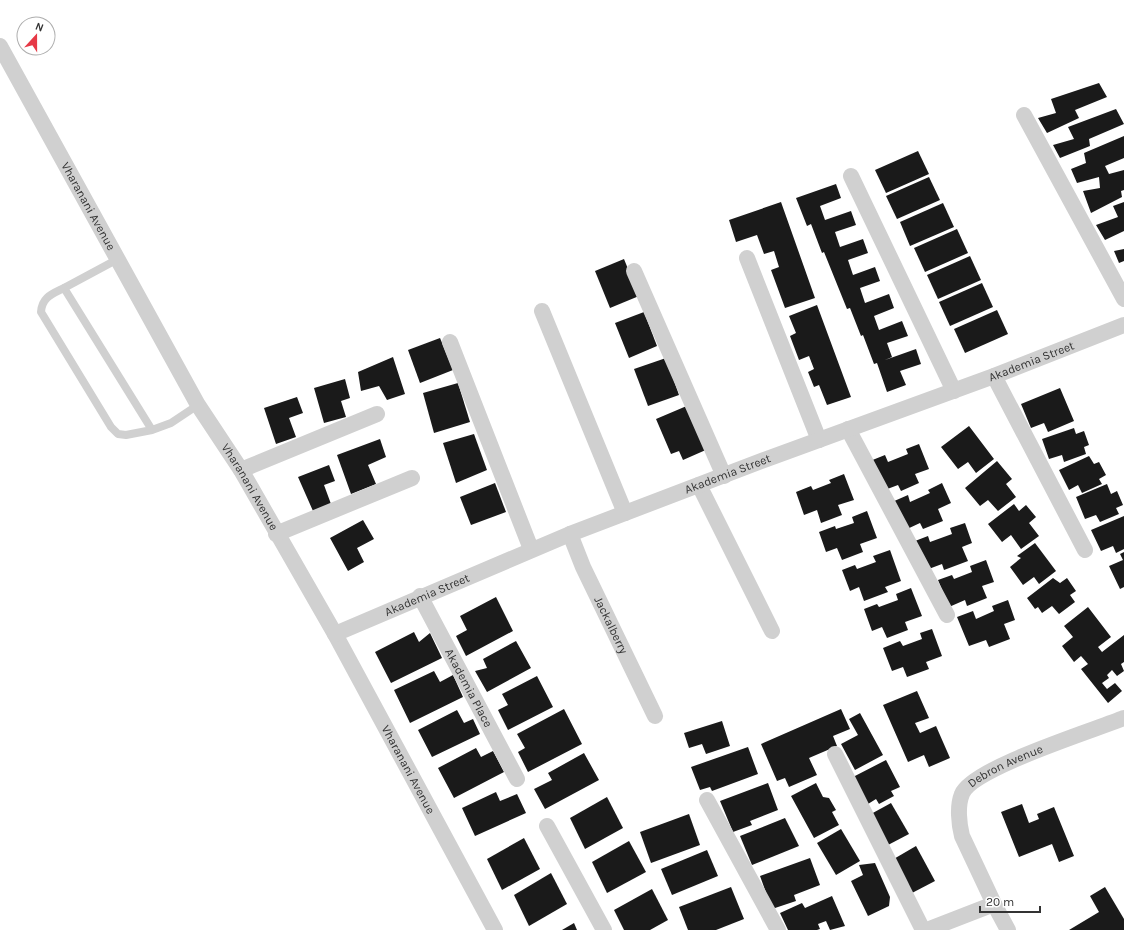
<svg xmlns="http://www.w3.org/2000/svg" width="1124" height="930" viewBox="0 0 1124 930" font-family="Karla,sans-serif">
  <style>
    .building { fill: #1a1a1a }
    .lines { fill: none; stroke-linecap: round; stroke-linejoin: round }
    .lane { stroke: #d0d0d0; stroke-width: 8 }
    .street { stroke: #d0d0d0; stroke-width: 16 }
    .labels { text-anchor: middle; stroke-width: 4; stroke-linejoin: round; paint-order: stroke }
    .street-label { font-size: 12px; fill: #333; stroke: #fff }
  </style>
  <rect width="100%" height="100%" fill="#fff"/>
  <g class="building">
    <polygon points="1099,83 1107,97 1075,110 1079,118 1047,133 1038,118 1056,113 1051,99"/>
    <polygon points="1116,109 1124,124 1089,139 1090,146 1060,158 1053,145 1074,139 1068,127"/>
    <polygon points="1124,136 1124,158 1105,166 1109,174 1124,170 1124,190 1121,191 1122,197 1091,213 1083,191 1100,188 1099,177 1077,183 1071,169 1086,163 1084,153"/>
    <polygon points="918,151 929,174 886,193 875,170"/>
    <polygon points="929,177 940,200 897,219 886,196"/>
    <polygon points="836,184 841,198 820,206 825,220 851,211 856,225 835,232 840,247 863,239 868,253 848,260 853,275 875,267 880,281 860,288 865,303 889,294 894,308 874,316 879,330 902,321 908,336 887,343 892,357 885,360 916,349 921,364 900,371 906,385 887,392 877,363 874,364 863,335 861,336 850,308 847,309 824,252 822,253 811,224 807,226 796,198"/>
    <polygon points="781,202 815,298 785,308 771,270 779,267 774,251 764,254 757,235 736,242 729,220"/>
    <polygon points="1124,202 1124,231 1105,240 1096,225 1118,217 1113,206"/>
    <polygon points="943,203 954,227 910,246 900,222"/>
    <polygon points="957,229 968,253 925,272 914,248"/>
    <polygon points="1124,249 1124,261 1119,263 1114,251"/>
    <polygon points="970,256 981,280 938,299 927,275"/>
    <polygon points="624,259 639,296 610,308 595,271"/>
    <polygon points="982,283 993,307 950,326 939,302"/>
    <polygon points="817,305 851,397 827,405 819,385 814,387 808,372 814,369 809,356 799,360 790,336 796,333 789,316"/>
    <polygon points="997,310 1008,334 965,353 954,329"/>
    <polygon points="644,312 657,346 629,358 615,323"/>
    <polygon points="440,338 453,370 420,383 408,350"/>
    <polygon points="393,357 405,394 387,400 379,386 361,391 358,372"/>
    <polygon points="666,358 679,395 648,406 634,369"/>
    <polygon points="345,379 350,398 341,401 346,417 324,423 314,388"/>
    <polygon points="458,383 470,422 434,433 423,393"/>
    <polygon points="1060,388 1074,421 1048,432 1044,423 1031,428 1021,404"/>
    <polygon points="297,397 303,413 289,418 296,437 276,444 264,408"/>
    <polygon points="689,405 708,449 683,460 679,451 671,454 656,419"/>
    <polygon points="969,426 994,459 976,473 968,462 958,469 941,447"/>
    <polygon points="1074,428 1076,434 1084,431 1089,445 1084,447 1086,454 1064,462 1062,455 1049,459 1042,439"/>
    <polygon points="474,434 487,470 456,483 443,443"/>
    <polygon points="380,439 386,457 368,465 376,484 351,494 337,455"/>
    <polygon points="919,444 929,469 915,474 919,483 901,491 898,485 882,491 870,461 885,455 888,462 908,454 906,449"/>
    <polygon points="1089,456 1094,464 1099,462 1106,475 1099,479 1102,484 1082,493 1078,485 1069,490 1059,470"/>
    <polygon points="997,461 1012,479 1006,484 1016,497 998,511 988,500 980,506 965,488"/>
    <polygon points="329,465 335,481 324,485 331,504 313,511 298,477"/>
    <polygon points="844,474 854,500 838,505 842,515 821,523 817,510 804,515 796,492 811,486 813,490 831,483 829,480"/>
    <polygon points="495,483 506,512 471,525 460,497"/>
    <polygon points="942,483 951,503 938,509 943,521 923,529 920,523 905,530 892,502 908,495 910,502 930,493 928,490"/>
    <polygon points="1107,484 1111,494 1117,491 1123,505 1116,508 1119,514 1100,522 1096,515 1085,519 1076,497"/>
    <polygon points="1014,504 1019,511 1026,505 1036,517 1029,523 1039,536 1021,549 1011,535 1002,542 988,524"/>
    <polygon points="867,511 877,538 860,544 863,552 842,560 837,548 826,552 819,532 835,526 836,529 854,523 852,517"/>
    <polygon points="1124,516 1124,549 1116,553 1113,546 1101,551 1091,530"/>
    <polygon points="363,520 374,539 357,548 364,562 348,571 330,538"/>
    <polygon points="965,523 972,543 962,547 968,561 944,570 942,564 926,570 915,541 928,536 930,542 952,534 950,528"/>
    <polygon points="1035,543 1056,571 1039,584 1034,577 1023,585 1010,567 1021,558 1017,556"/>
    <polygon points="890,550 901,581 885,587 888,592 864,601 859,587 850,591 842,570 855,565 857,569 876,562 873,556"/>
    <polygon points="1124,552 1124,587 1120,589 1109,566 1123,560 1120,554"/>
    <polygon points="986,560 994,582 982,586 987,598 967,606 965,600 949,607 938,580 952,575 954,579 972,572 970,566"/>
    <polygon points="1053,578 1060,583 1067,578 1076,591 1070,595 1075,602 1059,614 1052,606 1042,613 1038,607 1035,609 1027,598"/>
    <polygon points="911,588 922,616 905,622 908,630 887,638 882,627 872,631 864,609 877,604 879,607 898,600 896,594"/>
    <polygon points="496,597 513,631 466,656 456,636 467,630 460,616"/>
    <polygon points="1008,600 1015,620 1004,624 1010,639 989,647 986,640 969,646 957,617 973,611 976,619 994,611 992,606"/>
    <polygon points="1088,607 1111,637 1098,647 1102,652 1124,635 1124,662 1121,664 1124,671 1117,676 1112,670 1107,675 1109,678 1102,683 1107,689 1115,683 1122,691 1108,703 1081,669 1088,664 1081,656 1074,662 1062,646 1073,637 1064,626"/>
    <polygon points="932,629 942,656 926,662 929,669 907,677 903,667 892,671 883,648 900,641 903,646 922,639 920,633"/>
    <polygon points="414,632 419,642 430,633 442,658 391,683 375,652"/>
    <polygon points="516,641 531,668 487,692 475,671 487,668 483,659"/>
    <polygon points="434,671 440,682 453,675 463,697 410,723 394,690"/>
    <polygon points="537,676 553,707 508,730 498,710 508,705 502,694"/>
    <polygon points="917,691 929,718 915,723 920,733 936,726 950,758 929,767 924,755 908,762 883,705"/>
    <polygon points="564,709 582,744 528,772 518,752 525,748 517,734"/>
    <polygon points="841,709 850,729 833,736 837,746 809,758 817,775 789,787 785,778 777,781 761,744"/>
    <polygon points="457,710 464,723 473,719 480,734 432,757 418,730"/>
    <polygon points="860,713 883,755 855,770 841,744 858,735 849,719"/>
    <polygon points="722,721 730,746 706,754 702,744 689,748 684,733"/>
    <polygon points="748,747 758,774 712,791 710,787 700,790 691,767"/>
    <polygon points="476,748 481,757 493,751 504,772 454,798 438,768"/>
    <polygon points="584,753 599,780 545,809 534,789 552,780 548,773"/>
    <polygon points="886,760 900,787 891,791 894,796 879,804 876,799 868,804 853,777"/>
    <polygon points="768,783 778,810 750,821 752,825 733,832 720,801"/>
    <polygon points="816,783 823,797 829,798 836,810 832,812 839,825 814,838 791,796"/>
    <polygon points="496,792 500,801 517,794 526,813 475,836 462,808"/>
    <polygon points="607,797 623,828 585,849 570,818"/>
    <polygon points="891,803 909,834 888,845 871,814"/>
    <polygon points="1022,804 1029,823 1039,819 1037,814 1054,807 1074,856 1059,862 1052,844 1019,857 1001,812"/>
    <polygon points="689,814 700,845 651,863 640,832"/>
    <polygon points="785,818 799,846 752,865 740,836"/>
    <polygon points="841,829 860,861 836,875 817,843"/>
    <polygon points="524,838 540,869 502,890 487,859"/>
    <polygon points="629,841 646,872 607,893 592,862"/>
    <polygon points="916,846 935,881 912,893 892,860"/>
    <polygon points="707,850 718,876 672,895 661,869"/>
    <polygon points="810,858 820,885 794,895 796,901 772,909 760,876"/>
    <polygon points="875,863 890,897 889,906 868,916 851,881 863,875 859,865"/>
    <polygon points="551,873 567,904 529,926 514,895"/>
    <polygon points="731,887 744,919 716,930 688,930 679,907"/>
    <polygon points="1105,887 1124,919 1124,930 1069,930 1099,912 1090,896"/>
    <polygon points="652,889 668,920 650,930 624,930 614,910"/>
    <polygon points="832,896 845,926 830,930 826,921 818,924 820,929 817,930 788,930 780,913 802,903 805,908"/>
    <polygon points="574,923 577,930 562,930"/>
  </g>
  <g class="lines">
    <g class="lane">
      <polyline points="64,288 118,259"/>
      <path d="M 152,430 L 64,288 C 52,294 42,297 41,312 L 111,427 L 118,434 L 126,435 L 152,430 L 171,423 L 198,405"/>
    </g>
    <g class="street">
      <path id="s1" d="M 0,46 L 198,405 L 241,470 L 335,634 L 495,930"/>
      <polyline points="1024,115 1124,299"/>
      <polyline points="851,176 954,391"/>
      <polyline points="747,258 819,440"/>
      <polyline points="634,271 724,476"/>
      <polyline points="542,311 625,513"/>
      <polyline points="450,342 531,549"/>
      <polyline points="994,376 1085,550"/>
      <polyline points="848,429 947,615"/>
      <polyline points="241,470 377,414"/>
      <polyline points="699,485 772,631"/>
      <polyline points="276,534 412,478"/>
      <path id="s2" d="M 570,534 L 583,567 L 655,716"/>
      <path id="s3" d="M 420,596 L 517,779"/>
      <path id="s4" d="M 335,634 L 570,534 L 764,460 L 994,376 L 1124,325"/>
      <polyline points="835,754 923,930"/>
      <polyline points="707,800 778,930"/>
      <polyline points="547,826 604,930"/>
      <polyline points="927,930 994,904"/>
      <path id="s5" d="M 1008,930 L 994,904 L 962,836 C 959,824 957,806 962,794 C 972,768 1095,730 1124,718"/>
    </g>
  </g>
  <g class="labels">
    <g class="street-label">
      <text dy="4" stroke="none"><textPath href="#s1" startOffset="183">Vharanani Avenue</textPath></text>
      <text dy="4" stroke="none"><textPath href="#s4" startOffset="748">Akademia Street</textPath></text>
      <text dy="4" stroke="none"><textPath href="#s4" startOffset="424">Akademia Street</textPath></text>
      <text dy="4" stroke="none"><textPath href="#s1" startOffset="507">Vharanani Avenue</textPath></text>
      <text dy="4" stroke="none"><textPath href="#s4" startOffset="100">Akademia Street</textPath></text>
      <text dy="4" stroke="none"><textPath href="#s2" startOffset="100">Jackalberry</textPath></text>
      <text dy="4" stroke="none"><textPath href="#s3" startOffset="104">Akademia Place</textPath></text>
      <text dy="4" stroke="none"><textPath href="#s1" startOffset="831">Vharanani Avenue</textPath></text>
      <text dy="4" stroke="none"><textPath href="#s5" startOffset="200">Debron Avenue</textPath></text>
    </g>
  </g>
  <g transform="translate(36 36) rotate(21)"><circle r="19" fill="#ffffff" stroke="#adadad"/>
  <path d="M0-3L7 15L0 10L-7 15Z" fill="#e63946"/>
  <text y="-6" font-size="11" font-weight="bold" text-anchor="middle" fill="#333333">N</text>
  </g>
  <path d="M980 906v6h60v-6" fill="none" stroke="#333333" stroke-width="2"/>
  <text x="986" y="906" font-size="12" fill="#333333" stroke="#ffffff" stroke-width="3" paint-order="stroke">20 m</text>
</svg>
